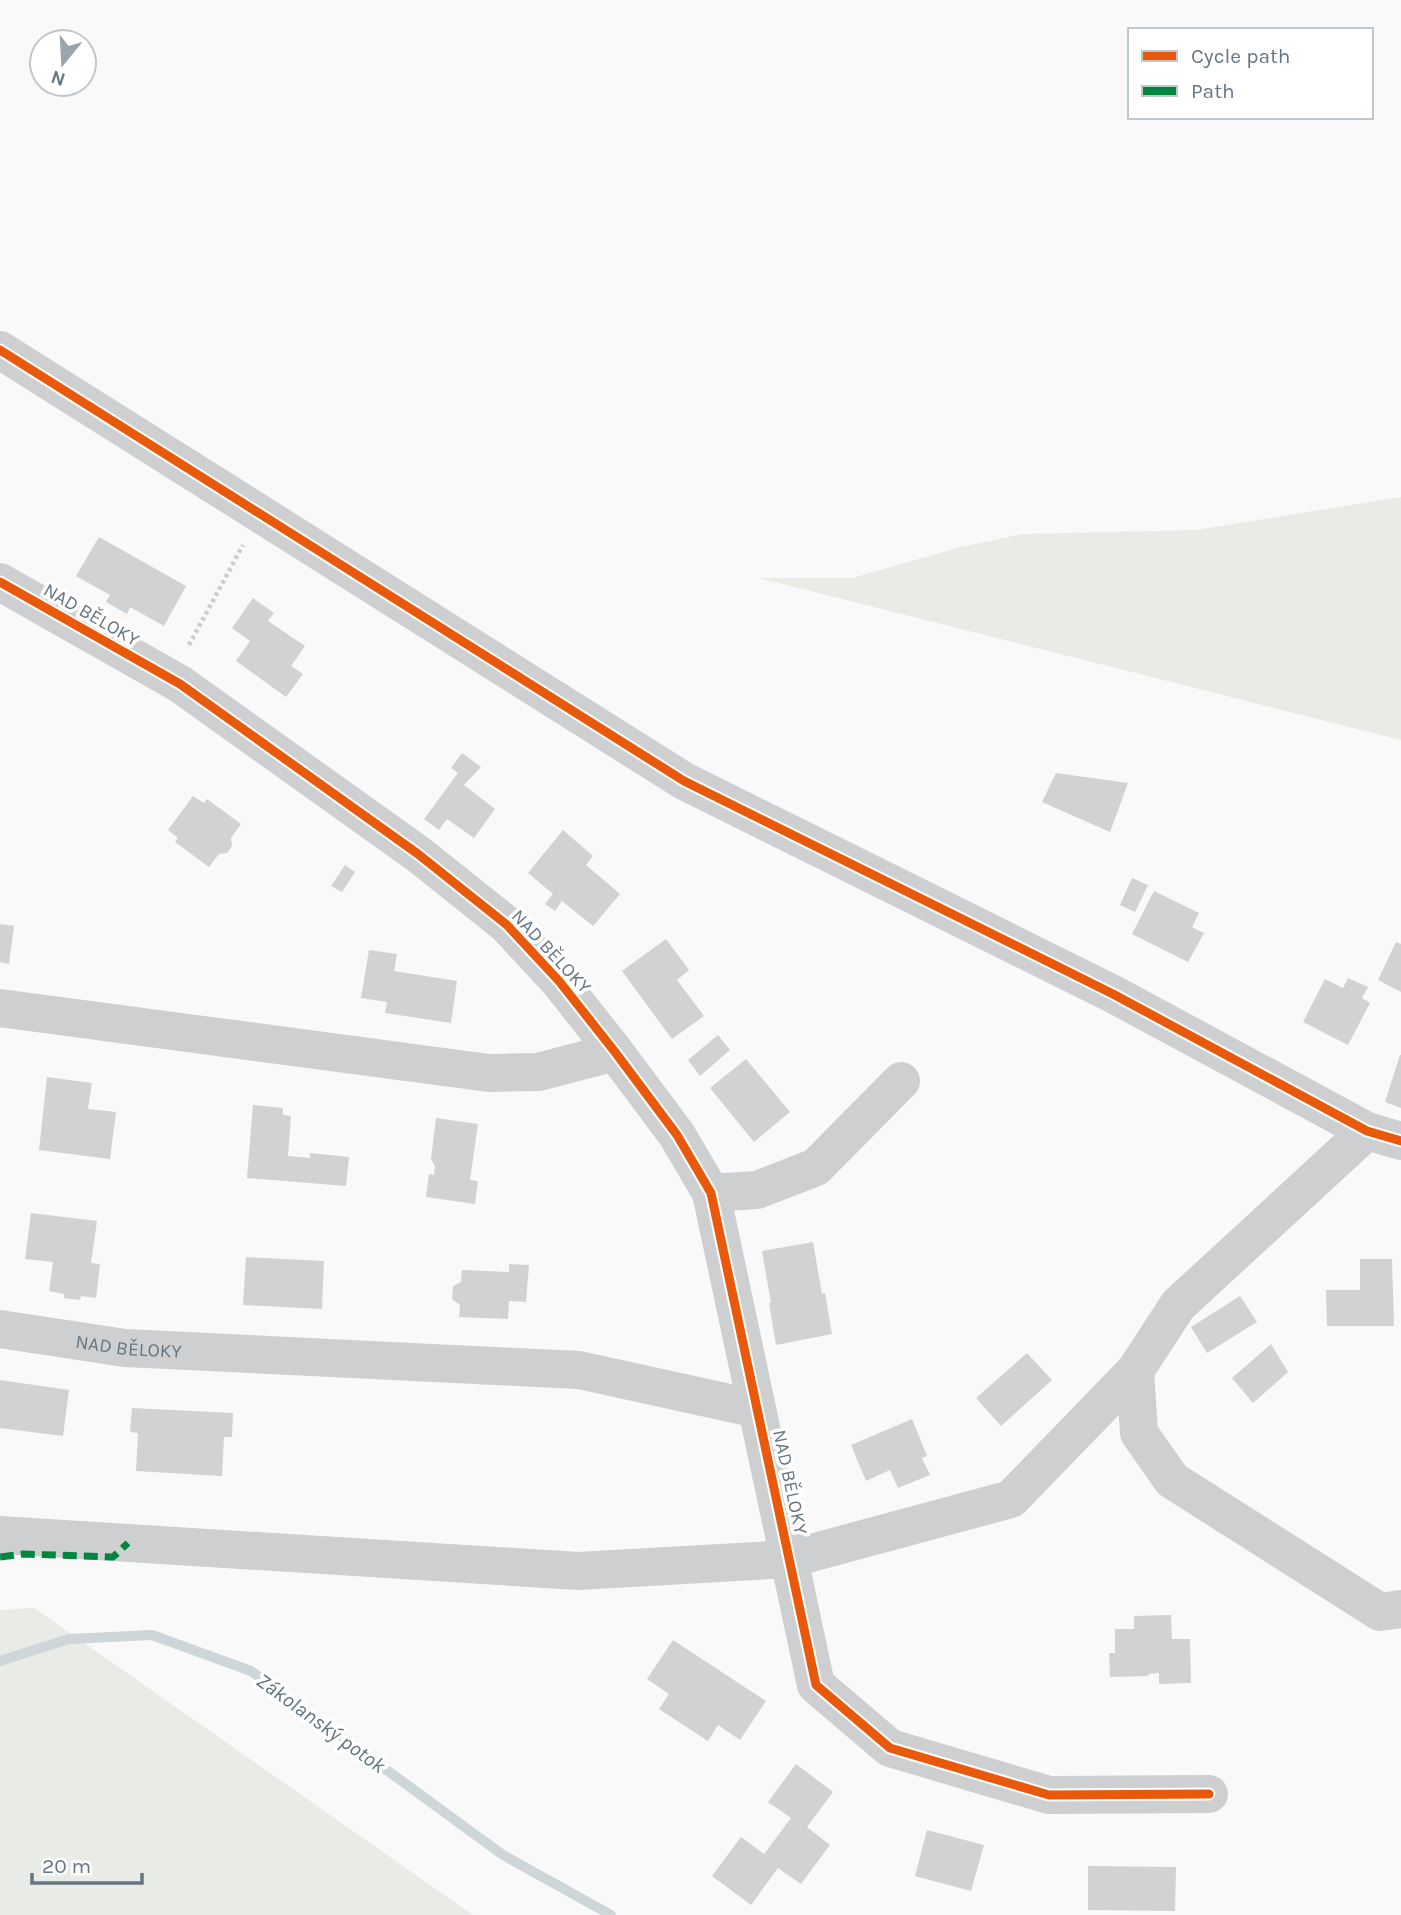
<svg xmlns="http://www.w3.org/2000/svg" width="1401" height="1915" viewBox="0 0 1401 1915" font-family="Karla,sans-serif">
  <style>
    .green { fill: #e8ebe6 }
    .lines { fill: none; stroke-linecap: round; stroke-linejoin: round }
    .stream { stroke: #ced6d9; stroke-width: 10 }
    .building { fill: #d0d2d3 }
    .path { stroke: #cbcccd; stroke-width: 4.5; stroke-dasharray: 3.5 3.5; stroke-linecap: butt }
    .minor { stroke: #cecfd0; stroke-width: 38 }
    .quiet { stroke: #00873e; stroke-width: 7; stroke-dasharray: 14 7; stroke-linecap: butt }
    .cycleway-casing { stroke: #fff; stroke-width: 13 }
    .cycleway { stroke: #e8590c; stroke-width: 9 }
    .labels { text-anchor: middle; stroke-width: 7; stroke-linejoin: round; paint-order: stroke }
    .street-label { font-size: 19px; fill: #657683; stroke: #fff }
    .water-label { font-size: 21px; font-style: italic; fill: #60757c; stroke: #fff }
  </style>
  <rect width="100%" height="100%" fill="#f9f9f9"/>
  <g class="green">
    <polygon points="1401,497 1401,740 759,578 852,578 961,547 1023,534 1196,530"/>
    <polygon points="34,1608 473,1915 0,1915 0,1610"/>
  </g>
  <g class="lines">
    <polyline class="stream" points="0,1661 69,1639 152,1635 251,1671 503,1855 611,1915"/>
  </g>
  <g class="building">
    <polygon points="99,537 186,586 164,626 130,607 127,614 106,602 110,595 76,576"/>
    <polygon points="253,598 274,613 268,621 305,646 291,666 303,674 286,697 236,661 250,641 232,628"/>
    <polygon points="462,753 481,767 464,785 495,809 474,838 447,819 439,830 424,819 458,773 451,768"/>
    <polygon points="1056,773 1128,783 1110,832 1042,802"/>
    <polygon points="193,796 204,803 207,799 241,824 231,838 232,846 227,853 219,854 209,867 175,842 178,838 168,830"/>
    <polygon points="563,830 593,856 586,865 620,894 593,926 562,901 555,911 545,904 553,894 528,873"/>
    <polygon points="345,865 355,872 342,892 331,886"/>
    <polygon points="1132,878 1148,885 1135,912 1120,905"/>
    <polygon points="1154,891 1199,913 1192,927 1204,933 1188,962 1132,934"/>
    <polygon points="0,924 14,926 9,964 0,962"/>
    <polygon points="666,939 689,970 677,980 704,1016 672,1039 622,971"/>
    <polygon points="1396,942 1401,944 1401,992 1378,980"/>
    <polygon points="369,950 397,954 394,971 457,981 451,1023 385,1013 387,1002 361,998"/>
    <polygon points="1348,978 1368,987 1362,998 1370,1003 1348,1045 1303,1022 1325,979 1343,988"/>
    <polygon points="718,1035 730,1050 700,1076 688,1060"/>
    <polygon points="1400,1055 1401,1055 1401,1108 1385,1102"/>
    <polygon points="746,1059 790,1112 754,1142 710,1088"/>
    <polygon points="47,1077 92,1083 88,1109 116,1112 110,1159 39,1150"/>
    <polygon points="253,1105 283,1108 283,1115 291,1116 288,1156 310,1158 310,1153 349,1157 346,1186 247,1178"/>
    <polygon points="436,1118 478,1124 470,1180 478,1181 475,1204 426,1197 429,1174 434,1175 435,1166 431,1159"/>
    <polygon points="31,1213 97,1221 91,1263 100,1264 96,1298 81,1296 80,1300 64,1298 64,1294 49,1291 53,1262 25,1259"/>
    <polygon points="813,1242 822,1294 825,1293 832,1334 776,1345 769,1303 771,1303 762,1251"/>
    <polygon points="246,1257 324,1261 322,1309 243,1305"/>
    <polygon points="1360,1259 1392,1259 1394,1326 1327,1326 1326,1290 1360,1290"/>
    <polygon points="509,1264 529,1265 526,1302 509,1301 508,1319 459,1317 460,1305 452,1299 453,1286 461,1282 462,1270 509,1272"/>
    <polygon points="1240,1296 1257,1322 1207,1353 1191,1327"/>
    <polygon points="1271,1344 1288,1372 1253,1403 1232,1378"/>
    <polygon points="1027,1353 1052,1380 1001,1426 976,1398"/>
    <polygon points="0,1380 69,1390 63,1436 0,1428"/>
    <polygon points="132,1408 233,1413 232,1437 224,1437 222,1476 136,1471 138,1433 130,1432"/>
    <polygon points="912,1419 927,1456 922,1458 930,1475 898,1488 890,1470 866,1481 851,1445"/>
    <polygon points="1171,1615 1172,1639 1190,1639 1191,1683 1159,1684 1159,1673 1148,1674 1149,1676 1110,1677 1109,1653 1115,1653 1115,1629 1134,1629 1134,1616"/>
    <polygon points="673,1640 766,1701 740,1740 718,1725 708,1741 659,1709 669,1694 647,1679"/>
    <polygon points="796,1764 833,1792 807,1827 830,1845 801,1884 778,1868 751,1905 712,1876 741,1837 764,1854 791,1818 768,1802"/>
    <polygon points="927,1830 984,1845 971,1891 915,1876"/>
    <polygon points="1088,1866 1176,1867 1175,1911 1088,1910"/>
  </g>
  <g class="lines">
    <polyline class="path" points="189,645 243,545"/>
    <g class="minor">
      <polyline points="0,350 684,781 1113,994 1367,1131 1401,1141"/>
      <polyline points="0,582 180,684 418,854 507,925 559,981 615,1052 677,1135 711,1193 816,1685 890,1748 1049,1795 1209,1794"/>
      <polyline points="0,1008 489,1073 538,1072 615,1052"/>
      <polyline points="711,1193 757,1190 816,1167 901,1081"/>
      <path id="s1" d="M 0,1329 L 125,1348 L 579,1370 L 757,1409"/>
      <polyline points="1135,1371 1139,1433 1172,1480 1380,1612 1401,1609"/>
      <polyline points="0,1535 578,1571 789,1559 1011,1499 1135,1371 1178,1305 1367,1131"/>
    </g>
    <polyline class="quiet" points="0,1557 23,1554 113,1557 128,1543"/>
    <defs>
      <g id="cycleway">
        <polyline points="0,350 684,781 1113,994 1367,1131 1401,1141"/>
        <polyline points="0,582 180,684 418,854 507,925 559,981 615,1052 677,1135 711,1193 816,1685 890,1748 1049,1795 1209,1794"/>
      </g>
    </defs>
    <use href="#cycleway" class="cycleway-casing"/>
    <use href="#cycleway" class="cycleway"/>
  </g>
  <g class="labels">
    <g class="street-label">
      <text transform="translate(92 614) rotate(30)" y="7">NAD BĚLOKY</text>
      <text transform="translate(552 951) rotate(47)" y="7">NAD BĚLOKY</text>
      <text dy="7" stroke="none"><textPath href="#s1" startOffset="130">NAD BĚLOKY</textPath></text>
      <text transform="translate(791 1482) rotate(78)" y="7">NAD BĚLOKY</text>
    </g>
    <g class="water-label">
      <text transform="translate(321 1723) rotate(36)" y="7">Zákolanský potok</text>
    </g>
  </g>
  <rect x="1128" y="28" width="245" height="91" fill="#ffffff" stroke="#c1c8cd" stroke-width="2"/>
  <rect x="1142" y="51" width="35" height="10" fill="#e8590c" stroke="#c1c8cd" stroke-width="2"/>
  <text x="1191" y="63" font-size="21" fill="#657683">Cycle path</text>
  <rect x="1142" y="86" width="35" height="10" fill="#00873e" stroke="#c1c8cd" stroke-width="2"/>
  <text x="1191" y="98" font-size="21" fill="#657683">Path</text>
  <g transform="translate(63 63) rotate(198)"><circle r="33" fill="#ffffff" stroke="#c1c8cd" stroke-width="2"/>
  <path d="M0-5L12 26L0 18L-12 26Z" fill="#99a4ac"/>
  <text y="-10" font-size="19" font-weight="bold" text-anchor="middle" fill="#657683">N</text>
  </g>
  <path d="M32 1873v10h110v-10" fill="none" stroke="#657683" stroke-width="3.5"/>
  <text x="42" y="1873" font-size="21" fill="#657683" stroke="#ffffff" stroke-width="5" paint-order="stroke">20 m</text>
</svg>
